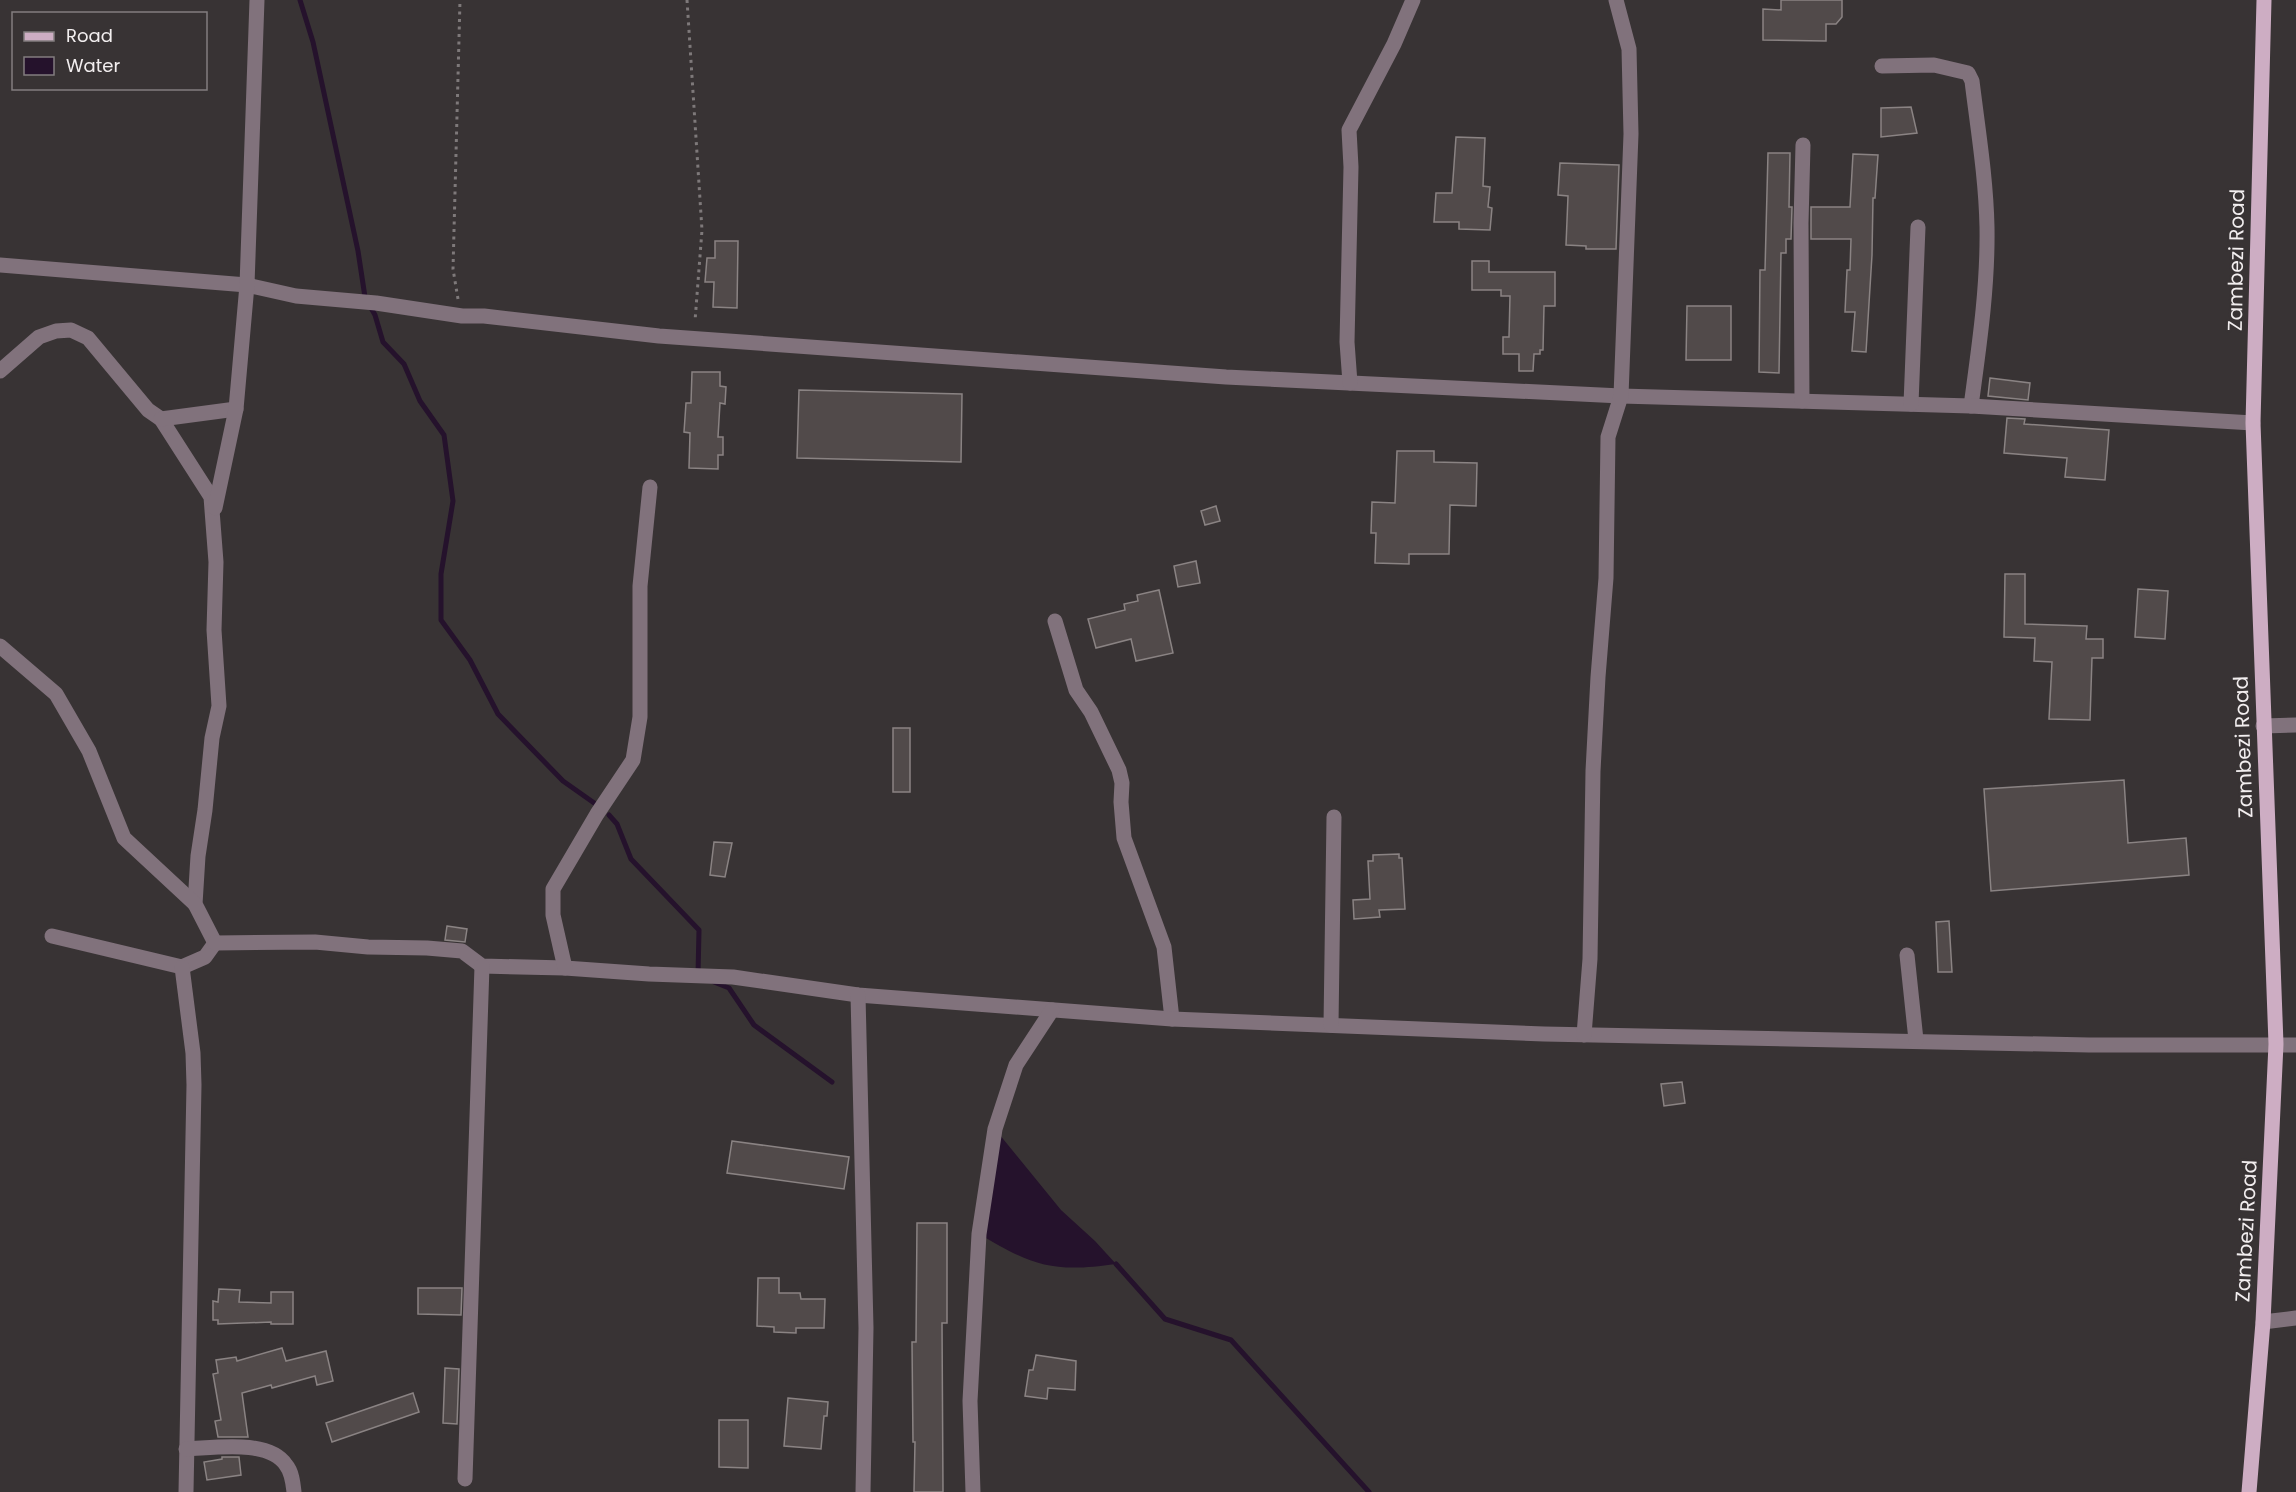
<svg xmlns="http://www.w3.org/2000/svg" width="2296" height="1492" viewBox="0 0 2296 1492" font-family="Poppins,sans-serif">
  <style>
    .water { fill: #25122c }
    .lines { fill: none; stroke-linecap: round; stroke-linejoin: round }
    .stream { stroke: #25122c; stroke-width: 5 }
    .building { fill: #514a4a; stroke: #8a8383; stroke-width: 1.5 }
    .path { stroke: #7e797a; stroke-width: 3; stroke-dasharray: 3 4.5; stroke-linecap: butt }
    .minor { stroke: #81727c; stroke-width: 15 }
    .major { stroke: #cdadc3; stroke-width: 15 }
    .labels { text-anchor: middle; stroke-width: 4.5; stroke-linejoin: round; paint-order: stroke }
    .street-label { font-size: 20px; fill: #f2eeef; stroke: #383334 }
  </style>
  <rect width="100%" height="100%" fill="#383334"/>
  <path class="water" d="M 995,1129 L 1061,1210 L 1095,1241 L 1116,1264 C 1053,1273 1033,1266 979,1234 Z"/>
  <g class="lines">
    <g class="stream">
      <polyline points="300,0 313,42 358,251 365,297 375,315 383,342 404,364 420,401 444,435 453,501 441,574 441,620 470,660 498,714 563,781 597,805"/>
      <polyline points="609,815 617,824 631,859 699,930 698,975"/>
      <polyline points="714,982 729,988 754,1025 832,1082"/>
      <polyline points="1116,1264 1165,1319 1231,1340 1369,1492"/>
    </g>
  </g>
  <g class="building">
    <polygon points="1781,0 1842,0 1842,17 1836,24 1826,24 1826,41 1763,40 1763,9 1781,10"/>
    <polygon points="1911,107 1917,133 1881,137 1881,108"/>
    <polygon points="1456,137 1485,138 1483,186 1490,187 1488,207 1492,208 1490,230 1459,229 1459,222 1434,222 1436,193 1452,193"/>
    <polygon points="1768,153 1790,153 1789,207 1792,207 1791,239 1786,239 1786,253 1781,253 1779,373 1759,372 1760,270 1765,270"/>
    <polygon points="1853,154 1878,155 1875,198 1873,198 1872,255 1866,352 1852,351 1855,312 1845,312 1847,270 1850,270 1851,239 1811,239 1811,207 1850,207"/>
    <polygon points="1560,163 1619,165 1616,249 1586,249 1586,246 1566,245 1568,196 1558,195"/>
    <polygon points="715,241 738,241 737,308 713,307 714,282 705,282 707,258 715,258"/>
    <polygon points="1472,261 1489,261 1489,272 1555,272 1555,306 1544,306 1543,350 1540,350 1540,354 1534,354 1533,371 1519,371 1519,354 1503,354 1503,337 1509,337 1510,296 1501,296 1501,290 1472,290"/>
    <polygon points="1687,306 1731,306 1731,360 1686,360"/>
    <polygon points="692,372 720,372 720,386 726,387 725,404 720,403 718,437 723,437 723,455 718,455 718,469 689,468 690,433 684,432 686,403 691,403"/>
    <polygon points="1990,378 2030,383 2028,400 1988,396"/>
    <polygon points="799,390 962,394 961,462 797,458"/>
    <polygon points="2007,418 2025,419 2024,424 2109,430 2105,480 2065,477 2067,458 2004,453"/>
    <polygon points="1397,451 1434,451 1434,462 1477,463 1476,506 1450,505 1449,554 1409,554 1409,564 1375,563 1376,533 1371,533 1372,502 1395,503"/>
    <polygon points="1216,506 1220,521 1205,525 1201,511"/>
    <polygon points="1196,561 1200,583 1178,587 1174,566"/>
    <polygon points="2005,574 2025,574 2025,624 2087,626 2086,639 2103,639 2103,658 2092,658 2090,720 2049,719 2052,662 2034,661 2035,638 2004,637"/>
    <polygon points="2138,589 2168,591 2165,639 2135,637"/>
    <polygon points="1159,590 1173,653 1136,661 1131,639 1096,648 1088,619 1125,610 1124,604 1138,601 1137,595"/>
    <rect x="893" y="728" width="17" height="64"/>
    <polygon points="2124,780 2128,843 2186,838 2189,875 1991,891 1984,789"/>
    <polygon points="714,842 732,843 725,877 710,875"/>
    <polygon points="1399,854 1399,858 1402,858 1405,909 1379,910 1380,917 1354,919 1353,900 1370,899 1368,861 1373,861 1373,855"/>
    <polygon points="1949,921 1952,972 1938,972 1936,922"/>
    <polygon points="447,926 467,929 465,942 445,940"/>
    <polygon points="1682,1082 1685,1103 1664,1106 1661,1084"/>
    <polygon points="732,1141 849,1157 844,1189 727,1173"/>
    <polygon points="917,1223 947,1223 947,1323 942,1323 943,1492 914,1492 915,1442 913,1442 912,1342 916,1342"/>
    <polygon points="758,1278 779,1278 779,1293 800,1293 801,1299 825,1299 824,1328 796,1328 796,1333 774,1332 774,1327 757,1326"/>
    <polygon points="418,1288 462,1288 461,1315 418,1314"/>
    <polygon points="219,1289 240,1290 239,1302 271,1303 271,1292 293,1292 293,1324 271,1324 271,1322 218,1324 218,1320 213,1320 213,1301 218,1302"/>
    <polygon points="282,1348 286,1361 326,1351 333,1381 317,1385 315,1376 272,1388 271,1385 242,1393 248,1437 218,1437 215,1421 221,1420 213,1374 218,1373 216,1360 236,1357 237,1361"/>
    <polygon points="1036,1355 1076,1361 1075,1390 1048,1388 1047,1399 1025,1396 1029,1370 1033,1370"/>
    <polygon points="445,1368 459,1369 457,1424 443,1423"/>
    <polygon points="413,1393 419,1412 332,1442 326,1423"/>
    <polygon points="788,1398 828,1402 827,1416 824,1416 821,1449 784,1446"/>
    <polygon points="719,1420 748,1420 748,1468 719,1467"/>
    <polygon points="222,1457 239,1457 241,1475 207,1480 204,1462 222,1459"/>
  </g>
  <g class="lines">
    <g class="path">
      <polyline points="687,0 702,230 695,321"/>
      <polyline points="458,299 453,269 460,0"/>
    </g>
    <g class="minor">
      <path d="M 1882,66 L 1934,65 L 1968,73 L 1972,81 C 1978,130 1986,178 1987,227 C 1988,287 1979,347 1971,406"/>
      <polyline points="0,265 247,285 296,296 376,303 462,316 484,316 659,336 1226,377 1621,396 1971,406 2253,423"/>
      <polyline points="0,371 39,337 56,331 71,330 88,338 148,410 161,419 211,497 216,562 214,630 219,706 212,738 205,810 198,856 195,904 215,943"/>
      <polyline points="1350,383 1347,342 1351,167 1349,130 1394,44 1413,0"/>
      <polyline points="1802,401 1801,223 1803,145"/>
      <polyline points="1911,404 1918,227"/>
      <polyline points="161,419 236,409"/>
      <polyline points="215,508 236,409 247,285 257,0"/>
      <polyline points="1055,621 1076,690 1091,712 1119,770 1122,783 1121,802 1124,838 1164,947 1172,1019"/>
      <polyline points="0,646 56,694 89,751 124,838 195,904"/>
      <polyline points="2263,726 2296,725"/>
      <polyline points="52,936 182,967 205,957 215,943"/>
      <polyline points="215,943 315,942 368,947 427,948 462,951 482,966 565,968 649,974 733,977 858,995 1172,1019 1544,1034 2089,1045 2296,1045"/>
      <polyline points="1907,955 1916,1040"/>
      <polyline points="182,967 193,1053 194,1085 186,1492"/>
      <polyline points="565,968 553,915 553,889 597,814 633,760 640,717 640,586 650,487"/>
      <polyline points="858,995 866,1328 863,1492"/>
      <polyline points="1331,1025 1334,817"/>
      <polyline points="1584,1035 1590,959 1593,771 1598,677 1606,578 1608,437 1621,396 1631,134 1629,49 1616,0"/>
      <polyline points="2263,1322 2296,1318"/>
      <path d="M 186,1449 C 214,1448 269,1439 286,1465 C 292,1472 293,1483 294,1492"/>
      <polyline points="465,1479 482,966"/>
      <polyline points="973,1492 970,1401 979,1234 995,1129 1016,1065 1052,1010"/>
    </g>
    <polyline class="major" points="2249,1492 2263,1322 2276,1044 2253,423 2264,0"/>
  </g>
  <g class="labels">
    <g class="street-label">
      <text transform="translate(2236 260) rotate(-89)" y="7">Zambezi Road</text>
      <text transform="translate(2243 747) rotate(-92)" y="7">Zambezi Road</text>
      <text transform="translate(2246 1231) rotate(-87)" y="7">Zambezi Road</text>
    </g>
  </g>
  <rect x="12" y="12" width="195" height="78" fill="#383334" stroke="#827e7f" stroke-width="1.5"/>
  <rect x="24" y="32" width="30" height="9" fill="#cdadc3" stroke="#827e7f" stroke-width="1.5"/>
  <text x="66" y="42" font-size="18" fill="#f2eeef">Road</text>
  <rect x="24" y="57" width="30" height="18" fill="#25122c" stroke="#827e7f" stroke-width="1.5"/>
  <text x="66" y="72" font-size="18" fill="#f2eeef">Water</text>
</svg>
